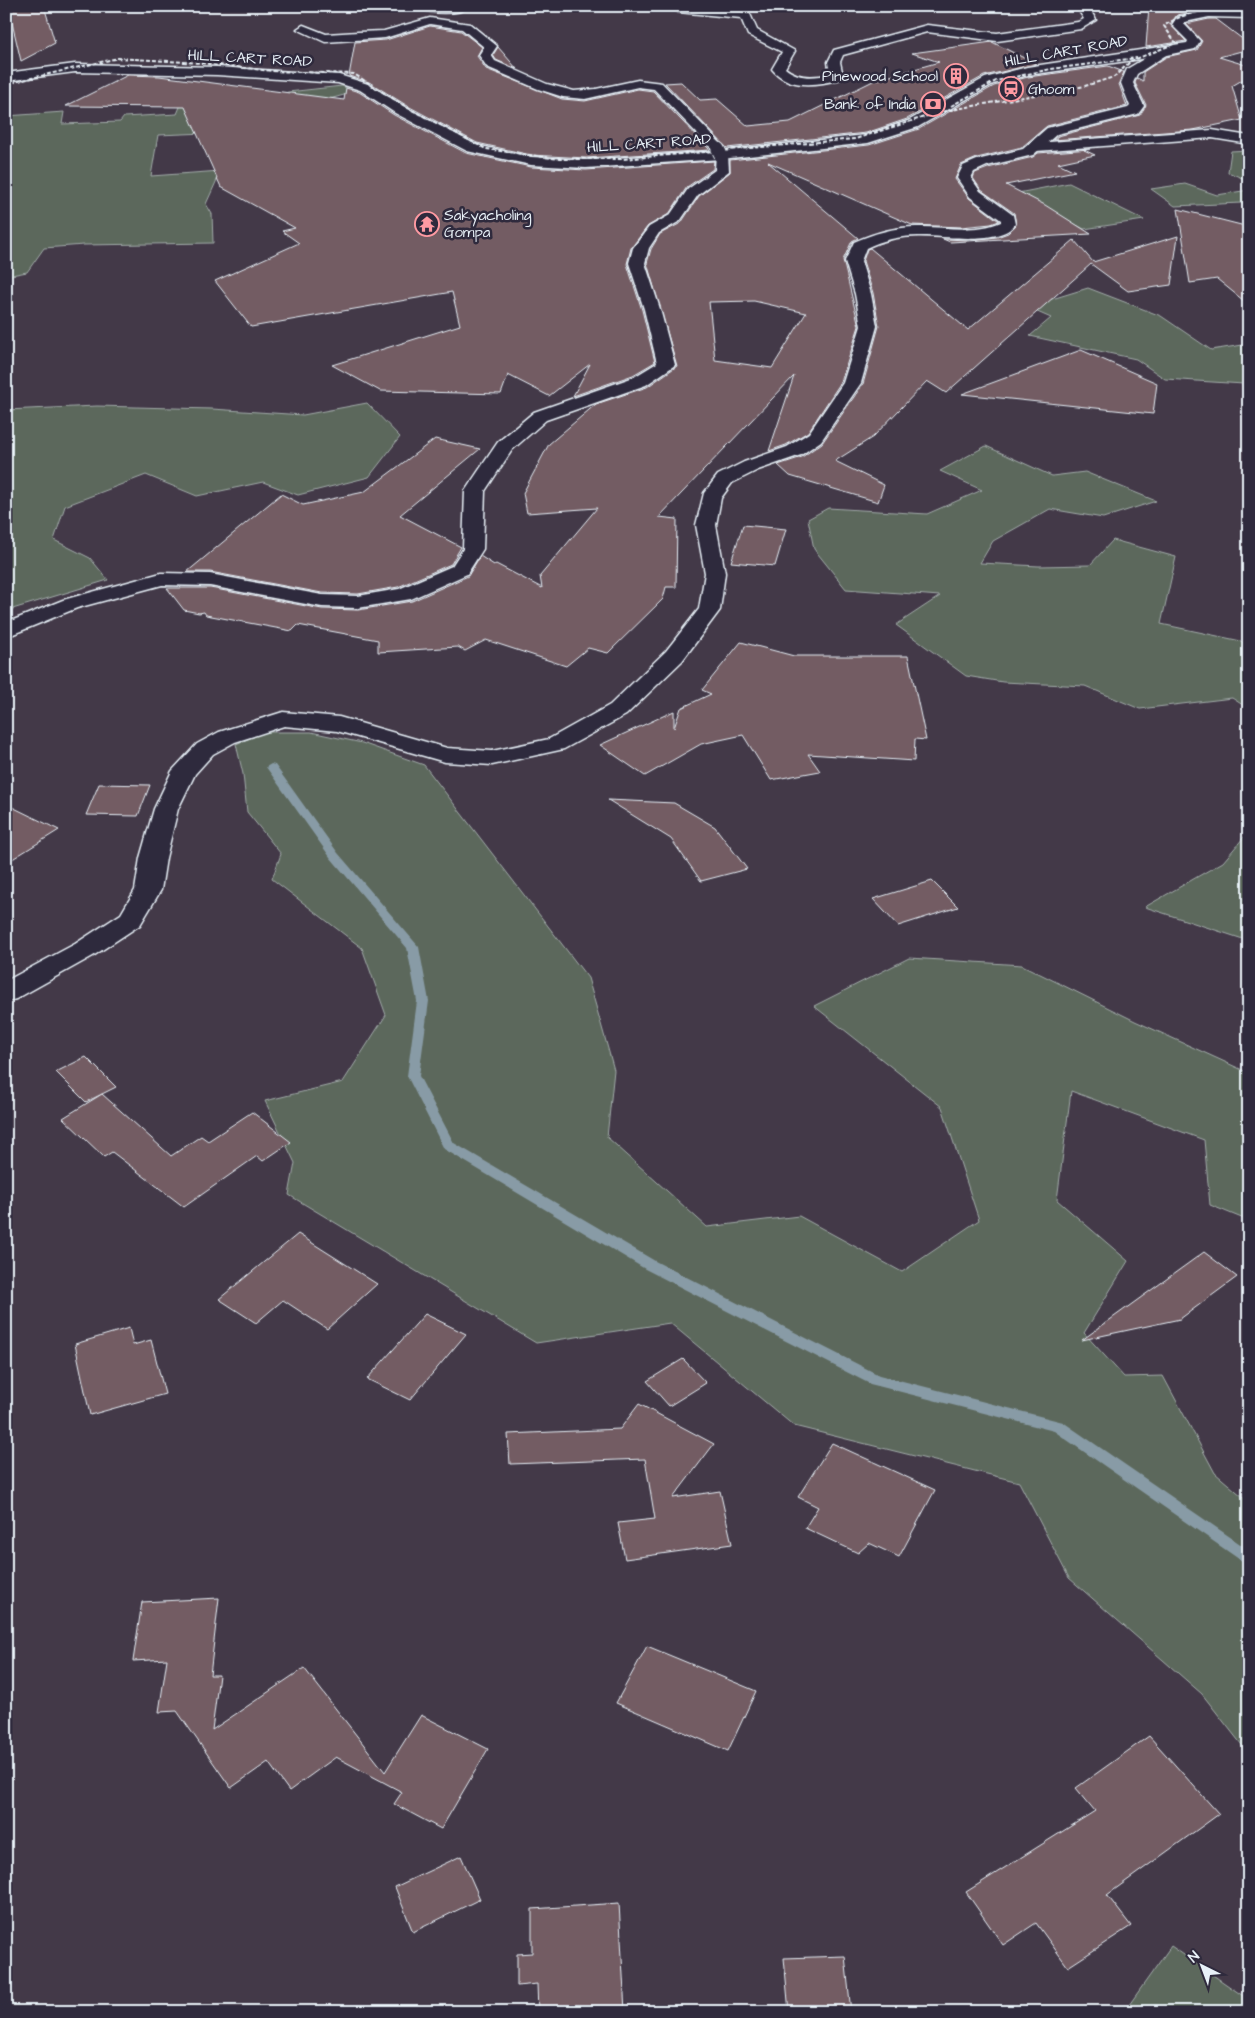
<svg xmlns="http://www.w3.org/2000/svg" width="1255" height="2018" viewBox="0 0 1255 2018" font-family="'Architects Daughter',sans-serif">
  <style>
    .green { fill: #5c685c; stroke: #a2acaa }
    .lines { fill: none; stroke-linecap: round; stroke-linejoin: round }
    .stream { fill: #889ba6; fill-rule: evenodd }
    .building { fill: #735c63; stroke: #e8f1f8; fill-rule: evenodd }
    .minor-casing { stroke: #e8f1f8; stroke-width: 3 }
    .major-casing { stroke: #e8f1f8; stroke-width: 3 }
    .highway-casing { stroke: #e8f1f8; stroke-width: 3 }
    .minor { fill: #2f2a3d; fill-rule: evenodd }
    .major { fill: #2f2a3d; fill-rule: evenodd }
    .highway { fill: #2f2a3d; fill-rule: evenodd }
    .rail { stroke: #e8f1f8; stroke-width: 2; stroke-dasharray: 4 2; stroke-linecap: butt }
    .minor-bridge-casing { stroke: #e8f1f8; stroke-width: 15; stroke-linecap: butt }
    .minor-bridge { stroke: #2f2a3d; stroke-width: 13 }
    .labels { text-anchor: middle; stroke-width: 5; stroke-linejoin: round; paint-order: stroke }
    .far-street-label { font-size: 15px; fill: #e8f1f8; stroke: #2f2a3d }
    .far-poi-label { font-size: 15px; fill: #e8f1f8; stroke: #2f2a3d; text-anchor: end }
  </style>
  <rect width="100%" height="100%" fill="#433948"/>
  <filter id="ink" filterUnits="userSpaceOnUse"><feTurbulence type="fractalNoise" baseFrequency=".02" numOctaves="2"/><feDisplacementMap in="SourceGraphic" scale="10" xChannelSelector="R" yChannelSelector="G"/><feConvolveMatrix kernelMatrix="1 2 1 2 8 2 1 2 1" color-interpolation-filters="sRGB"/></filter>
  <g filter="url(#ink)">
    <g class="green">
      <polygon points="342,86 355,92 289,110 231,132 158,135 151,176 221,171 206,204 212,214 213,243 84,245 44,248 27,272 6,276 6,116 64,112 62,124 120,122 124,117 177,114 182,102 259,101 288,92"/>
      <polygon points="1249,150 1249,181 1228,172 1231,151"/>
      <polygon points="1069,183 1144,220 1084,229 1018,193"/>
      <polygon points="1185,184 1217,195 1249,190 1249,206 1241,203 1175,206 1151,189"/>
      <polygon points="1088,288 1161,316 1211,350 1249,344 1249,400 1244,384 1165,379 1136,359 1030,336 1051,318 1026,307"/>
      <polygon points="367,403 400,437 369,477 298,495 263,482 197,496 146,475 65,506 54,540 90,558 108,580 6,611 6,410 97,406 212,409 303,415"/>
      <polygon points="986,446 1052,476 1085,472 1156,501 1103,518 1050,509 993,541 980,563 1039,566 1090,565 1113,540 1176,557 1161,624 1241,641 1249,649 1249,709 1232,698 1140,709 1085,686 1003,682 966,676 896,625 940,596 846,589 814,549 808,519 828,508 927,514 982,490 940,471"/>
      <polygon points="265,732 311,732 362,743 424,765 588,978 614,1070 607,1137 707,1227 799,1216 902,1272 979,1220 942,1107 814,1006 909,958 1022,965 1135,1021 1249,1073 1249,1221 1210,1205 1204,1140 1071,1091 1057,1200 1128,1261 1084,1333 1124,1377 1163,1376 1215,1473 1249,1502 1249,1754 1202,1694 1069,1578 1019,1482 794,1426 670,1323 536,1343 289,1195 295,1163 265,1101 343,1082 386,1015 362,948 272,879 281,854 247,812 243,774 236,744"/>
      <polygon points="1249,831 1249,941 1145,907 1223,862"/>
      <polygon points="1171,1946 1249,2000 1249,2012 1124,2012"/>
    </g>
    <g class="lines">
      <polygon class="stream" points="271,764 275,765 338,853 419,947 429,1001 419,1076 454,1143 655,1261 879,1375 1063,1422 1249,1550 1249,1566 1054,1431 870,1384 645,1269 444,1149 407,1076 417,1001 407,948 330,857 266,767"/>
    </g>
    <g class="building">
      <polygon points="8,6 44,6 55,43 21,61"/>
      <polygon points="1149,6 1199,6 1204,10 1177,15 1170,24 1186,41 1146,47"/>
      <polygon points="1209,19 1216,19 1249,44 1249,49 1219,57 1249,66 1249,76 1232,86 1242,120 1193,130 1053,140 1058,136 1140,115 1146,105 1135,83 1137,78 1143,81 1143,72 1166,57 1197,50 1202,41 1186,24"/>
      <polygon points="430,26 461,31 482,47 477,56 486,69 562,99 585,101 638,89 653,91 710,150 586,158 531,155 477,143 406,105 369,82 349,76 355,42 386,40"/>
      <polygon points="992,42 1036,64 984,76 907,119 866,133 727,148 665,83 681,82 700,100 717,99 748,126 790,122 873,81 939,62 912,53"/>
      <polygon points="498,47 517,69 496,60 493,55"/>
      <path d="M 1108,66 L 1124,72 L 1119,84 L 1127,106 L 1047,126 L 1022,147 L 977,158 L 961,165 L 955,179 L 969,198 L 999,221 L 991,224 L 961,227 L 912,225 L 768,162 L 858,238 L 852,241 L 843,260 L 859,326 L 841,382 L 808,432 L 786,445 L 769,451 L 794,376 L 659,517 L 677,519 L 676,587 L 666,587 L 663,599 L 608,653 L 588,648 L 566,666 L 486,640 L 465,651 L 458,647 L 378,652 L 378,640 L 298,625 L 292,631 L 206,615 L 204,612 L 199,613 L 184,610 L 167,588 L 210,588 L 322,609 L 358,610 L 412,601 L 468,576 L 480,556 L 494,565 L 496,564 L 542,588 L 540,576 L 597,508 L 527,513 L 523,493 L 549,444 L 596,404 L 647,387 L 677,366 L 647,263 L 651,249 L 660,234 L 681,223 L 699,196 L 730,172 L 730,160 L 869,145 L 919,129 L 994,86 L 1028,77 ZM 754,301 L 806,313 L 772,368 L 715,360 L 709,302 Z"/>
      <polygon points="128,75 159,76 344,100 346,88 359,92 394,115 466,153 531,167 586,170 714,161 713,169 687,187 669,214 648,226 631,248 627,264 642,310 655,362 633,375 573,396 590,364 549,396 508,375 501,394 380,391 332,365 460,325 452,292 251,327 215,281 299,243 282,231 295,228 221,187 185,107 66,106"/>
      <polygon points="1090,149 1084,150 1095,155 1058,163 1075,171 1006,185 1045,205 1091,234 950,242 943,239 970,240 997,237 1008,233 1016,225 1014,213 981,190 973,178 975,173 988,168 1033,157 1038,153"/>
      <polygon points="1178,209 1249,227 1249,305 1217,279 1190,283"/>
      <polygon points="1178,236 1171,285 1128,291 1091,264 946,393 927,381 873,437 835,461 884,485 878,502 790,476 778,465 802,457 822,443 863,384 879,326 873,293 863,261 867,249 870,248 968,330 1074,240 1093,262"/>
      <polygon points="1081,350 1157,383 1153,414 962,394"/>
      <polygon points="435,439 480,449 400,515 461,547 451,564 398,587 358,594 322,593 210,572 187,572 281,494 303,505 364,492"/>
      <polygon points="743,525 786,529 775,566 731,562"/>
      <polygon points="741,642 794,656 908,656 926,740 915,739 914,761 808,754 820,771 771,780 743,735 701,744 645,776 600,745 674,711 674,728 681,708 711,694 702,690"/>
      <polygon points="99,784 150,785 138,816 86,815"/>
      <polygon points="608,800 674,803 715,827 747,869 701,881 671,839"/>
      <polygon points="6,804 59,830 6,863"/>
      <polygon points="932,881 958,907 898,926 873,899"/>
      <polygon points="86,1057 116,1087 86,1102 56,1072"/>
      <polygon points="102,1094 171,1156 201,1136 208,1141 252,1112 291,1142 263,1161 257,1156 184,1207 112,1152 104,1157 63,1118"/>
      <polygon points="298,1234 377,1284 327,1329 283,1300 256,1323 219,1299"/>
      <polygon points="1204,1252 1237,1277 1180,1319 1082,1340"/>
      <polygon points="425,1314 466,1334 410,1400 367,1379"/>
      <polygon points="129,1328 133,1345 151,1340 165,1394 90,1415 75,1344"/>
      <polygon points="683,1359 706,1383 669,1406 647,1381"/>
      <polygon points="639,1404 714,1444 673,1498 720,1491 732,1544 625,1559 618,1523 655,1519 645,1459 510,1464 508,1434 620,1429"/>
      <polygon points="832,1443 935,1490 899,1557 869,1543 858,1553 805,1528 818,1507 798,1497"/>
      <polygon points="219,1598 210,1675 219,1675 212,1730 304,1668 385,1772 421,1715 488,1749 441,1829 394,1804 402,1792 336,1757 289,1791 268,1762 231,1788 177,1711 159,1712 167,1659 133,1661 142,1602"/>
      <polygon points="647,1646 756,1691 728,1751 616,1703"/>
      <polygon points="1149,1736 1219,1814 1107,1895 1131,1926 1068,1967 1036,1923 1003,1945 966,1892 1095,1811 1076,1788"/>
      <polygon points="461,1856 480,1899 413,1932 395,1887"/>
      <polygon points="619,1903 625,2012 538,2012 537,1984 517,1986 517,1954 532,1953 532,1909"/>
      <polygon points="845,1956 851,2012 789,2012 784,1958"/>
    </g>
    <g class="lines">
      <defs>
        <g id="minor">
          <polygon points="430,18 470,24 497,46 491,55 495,61 547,84 574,91 596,89 638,80 662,83 723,146 725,149 723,151 728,155 729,171 698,195 680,221 659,233 649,248 645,263 660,309 675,365 646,385 546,420 512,450 485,491 483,549 467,574 411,599 358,608 322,607 210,586 162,585 77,608 6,637 6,623 63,600 161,573 210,574 322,595 358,596 399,589 452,566 463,549 465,491 498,442 534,412 634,377 657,363 644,309 629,263 633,248 649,227 670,215 688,189 715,170 716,153 654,89 638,87 585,99 563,97 538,89 487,67 479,55 484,47 462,29 430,24 385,38 325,42 297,29 303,25 326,34 358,32 384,31"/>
          <polygon points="1212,130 1249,136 1249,144 1212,138 1036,151 1029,147 1036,143"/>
        </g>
        <g id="major">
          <path d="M 417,6 L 471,6 C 460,15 428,15 417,6 Z"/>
          <path d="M 668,6 L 733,10 L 750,14 L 757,30 L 795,51 L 785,68 C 798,79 814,78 830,74 L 828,62 L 834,50 L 927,25 L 997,33 L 1078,22 L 1084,19 L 1076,6 L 1088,6 L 1096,20 L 1081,29 L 997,41 L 927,32 L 843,55 L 840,62 L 843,76 L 841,79 C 819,85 789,90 772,69 L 782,52 L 748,35 L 741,18 L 678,12 Z"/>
          <path d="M 1162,48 L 1168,52 L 1166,55 L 1137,74 L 1133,83 L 1144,106 L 1138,114 L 1057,134 L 1033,155 L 987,166 L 974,172 L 971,178 L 980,191 L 1013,215 L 1015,224 C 1000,246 941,235 918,236 C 900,236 882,240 866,248 L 861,261 L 871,294 L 877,326 L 861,383 L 821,441 L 801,455 L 758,470 L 732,483 L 721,498 L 716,525 L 725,573 L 720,610 L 682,661 L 626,715 L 564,749 L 492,765 L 445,762 L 337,731 L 284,726 L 235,742 L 213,754 L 195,774 L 178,809 L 166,858 L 161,890 L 140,925 L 93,956 L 16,999 L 6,1002 L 6,981 L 75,944 L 121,914 L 135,890 L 140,858 L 154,809 L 172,771 L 197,744 L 219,732 L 283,712 L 339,717 L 447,748 L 492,751 L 549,739 L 610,705 L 666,651 L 699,609 L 705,573 L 696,525 L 704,493 L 718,475 L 744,462 L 787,447 L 809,433 L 843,383 L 861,326 L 855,294 L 845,261 L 854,242 C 874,233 898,226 921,227 C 947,227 976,233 1001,222 L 1001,220 L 970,197 L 957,178 L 963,166 L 977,160 L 1023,149 L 1047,128 L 1128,108 L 1130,106 L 1121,83 L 1127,69 Z"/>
        </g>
        <polygon id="highway" points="1209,11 1249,12 1249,18 1209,17 1185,22 1184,24 1200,41 1195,49 1162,56 1028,75 993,84 918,127 868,143 721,159 586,168 531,165 467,151 395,113 360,90 338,83 217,75 75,72 6,81 6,73 75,64 217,67 339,75 368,84 405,107 476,145 531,157 586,160 721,151 866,135 908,121 985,78 1027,67 1187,43 1188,41 1172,25 1177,17"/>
      </defs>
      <use href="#minor" class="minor-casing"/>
      <use href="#major" class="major-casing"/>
      <use href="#highway" class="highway-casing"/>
      <use href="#minor" class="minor"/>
      <use href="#major" class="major"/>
      <use href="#highway" class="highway"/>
      <g class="rail">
        <path d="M 6,84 L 118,58 L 201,63 L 272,71 L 354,74 L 408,108 L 486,149 L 559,159 L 623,159 L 855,139 L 940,112 L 1085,86 L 1114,77 L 1131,61 L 1176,43 L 1164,26 C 1189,8 1219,9 1249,10"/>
        <polyline points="951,106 996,81 1051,69 1137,58"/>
      </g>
      <defs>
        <polyline id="minor-bridge" points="718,149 721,155"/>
      </defs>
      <use href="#minor-bridge" class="minor-bridge-casing"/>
      <use href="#minor-bridge" class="minor-bridge"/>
    </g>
  </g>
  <defs>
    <symbol id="building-ring" viewBox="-11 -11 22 22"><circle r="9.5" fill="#2f2a3d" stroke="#ff9aa2" stroke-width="1.5"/><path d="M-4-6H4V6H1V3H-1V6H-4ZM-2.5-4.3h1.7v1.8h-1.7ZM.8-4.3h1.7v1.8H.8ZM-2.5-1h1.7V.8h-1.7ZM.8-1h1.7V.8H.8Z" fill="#ff9aa2"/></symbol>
    <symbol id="station-ring" viewBox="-11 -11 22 22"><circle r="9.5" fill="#2f2a3d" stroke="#ff9aa2" stroke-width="1.5"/><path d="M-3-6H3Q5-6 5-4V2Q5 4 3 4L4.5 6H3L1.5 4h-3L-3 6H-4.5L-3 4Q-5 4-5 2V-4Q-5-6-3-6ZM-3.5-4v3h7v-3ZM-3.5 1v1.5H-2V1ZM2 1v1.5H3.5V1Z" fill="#ff9aa2"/></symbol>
    <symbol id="bank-ring" viewBox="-11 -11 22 22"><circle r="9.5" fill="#2f2a3d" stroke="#ff9aa2" stroke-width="1.5"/><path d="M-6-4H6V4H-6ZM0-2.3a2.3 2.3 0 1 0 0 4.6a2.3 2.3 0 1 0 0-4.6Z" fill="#ff9aa2"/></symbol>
    <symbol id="temple-ring" viewBox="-11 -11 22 22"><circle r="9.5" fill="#2f2a3d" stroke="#ff9aa2" stroke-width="1.5"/><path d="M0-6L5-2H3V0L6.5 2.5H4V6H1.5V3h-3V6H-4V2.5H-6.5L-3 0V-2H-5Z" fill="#ff9aa2"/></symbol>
  </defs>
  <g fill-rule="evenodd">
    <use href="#building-ring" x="942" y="62" width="28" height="28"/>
    <use href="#station-ring" x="997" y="75" width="28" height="28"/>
    <use href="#bank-ring" x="919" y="90" width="28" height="28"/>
    <use href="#temple-ring" x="413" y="210" width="28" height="28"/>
  </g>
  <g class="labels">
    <g class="far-street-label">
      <text transform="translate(1066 51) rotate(-10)" y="5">HILL CART ROAD</text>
      <text transform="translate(250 58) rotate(3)" y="5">HILL CART ROAD</text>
      <text transform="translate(649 143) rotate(-4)" y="5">HILL CART ROAD</text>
    </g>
    <g class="far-poi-label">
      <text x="938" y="81">Pinewood School</text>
      <text x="1028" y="94" text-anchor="start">Ghoom</text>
      <text x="916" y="109">Bank of India</text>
      <text x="444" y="220" text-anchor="start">Sakyacholing<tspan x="444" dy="17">Gompa</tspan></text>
    </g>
  </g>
  <rect width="1255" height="2018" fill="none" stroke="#2f2a3d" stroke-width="25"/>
  <rect x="12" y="12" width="1230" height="1993" fill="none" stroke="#e8f1f8" stroke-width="2" filter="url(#ink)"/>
  <g transform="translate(1202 1966) rotate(318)" stroke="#2f2a3d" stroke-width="4" paint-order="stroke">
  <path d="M0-4L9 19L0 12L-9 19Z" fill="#e8f1f8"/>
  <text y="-8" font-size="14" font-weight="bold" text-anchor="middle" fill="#e8f1f8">N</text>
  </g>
</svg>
